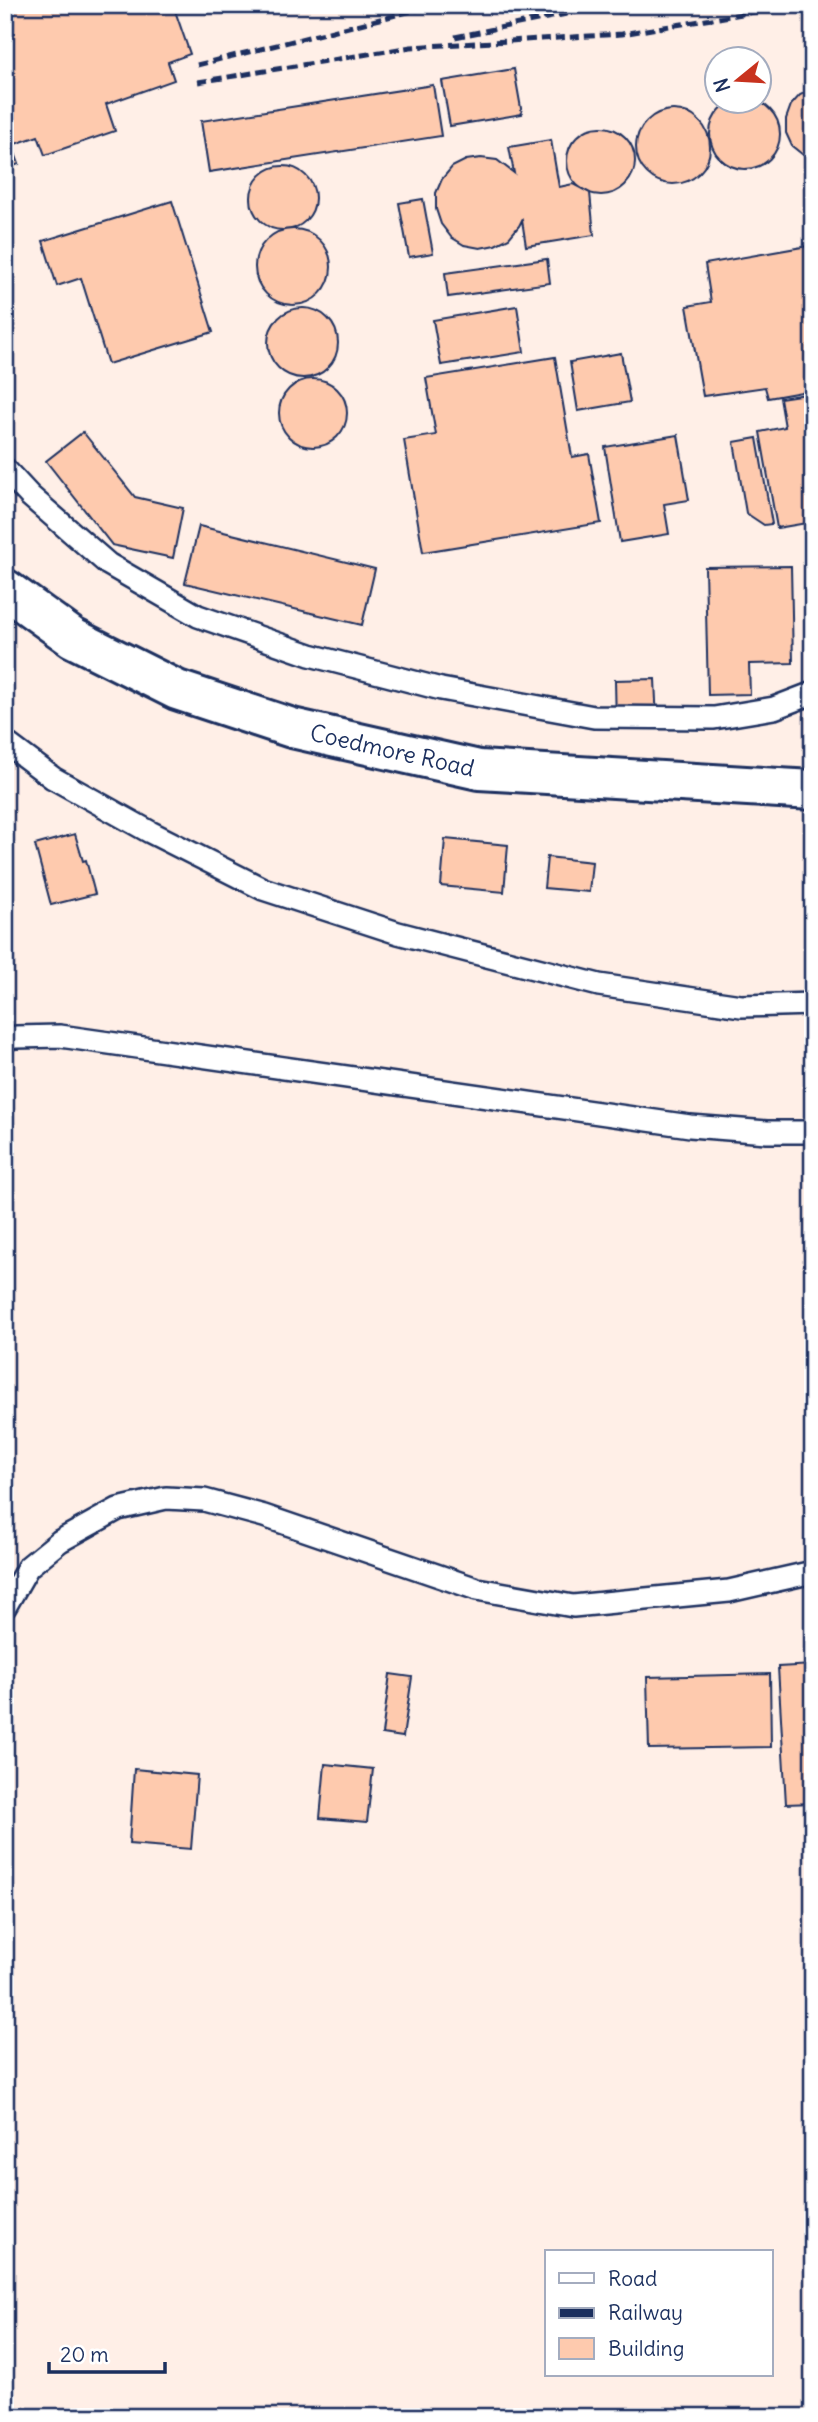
<svg xmlns="http://www.w3.org/2000/svg" width="818" height="2422" viewBox="0 0 818 2422" font-family="Delius,sans-serif">
  <style>
    .building { fill: #fecaae; stroke: #1b2f5e; stroke-width: 2 }
    .lines { fill: none; stroke-linecap: round; stroke-linejoin: round }
    .lane-casing { stroke: #1b2f5e; stroke-width: 26 }
    .secondary-casing { stroke: #1b2f5e; stroke-width: 44 }
    .lane { stroke: #fff; stroke-width: 21 }
    .secondary { stroke: #fff; stroke-width: 38 }
    .rail { stroke: #1b2f5e; stroke-width: 5; stroke-dasharray: 10 5; stroke-linecap: butt }
    .labels { text-anchor: middle; stroke-width: 5; stroke-linejoin: round; paint-order: stroke }
    .street-label { font-size: 23px; fill: #1b2f5e; stroke: #fff }
  </style>
  <rect width="100%" height="100%" fill="#ffefe7"/>
  <filter id="ink" filterUnits="userSpaceOnUse"><feTurbulence type="fractalNoise" baseFrequency=".0143" numOctaves="2"/><feDisplacementMap in="SourceGraphic" scale="14" xChannelSelector="R" yChannelSelector="G"/><feConvolveMatrix kernelMatrix="1 2 1 2 8 2 1 2 1" color-interpolation-filters="sRGB"/></filter>
  <g filter="url(#ink)">
    <g class="building">
      <polygon points="13,5 173,5 190,54 168,62 174,80 106,104 115,131 45,155 38,136 12,145 19,164 5,169 5,8"/>
      <polygon points="514,69 522,114 450,126 442,81"/>
      <polygon points="433,85 441,136 209,172 201,121"/>
      <polygon points="813,89 813,159 803,155 792,146 786,133 786,119 791,105 800,95"/>
      <circle cx="745" cy="134" r="35"/>
      <circle cx="673" cy="147" r="37"/>
      <circle cx="601" cy="161" r="34"/>
      <polygon points="551,140 559,187 573,184 590,193 594,235 526,246 522,220 519,226 509,238 495,245 480,248 464,245 451,237 441,224 436,209 436,193 442,179 452,167 466,160 481,158 497,160 514,173 509,147"/>
      <circle cx="283" cy="198" r="32"/>
      <polygon points="423,199 433,253 409,257 399,203"/>
      <polygon points="172,201 213,332 108,364 81,278 57,286 43,241"/>
      <circle cx="293" cy="267" r="38"/>
      <polygon points="808,246 813,272 813,390 768,398 765,387 703,396 687,306 711,302 705,264"/>
      <polygon points="547,259 550,283 448,297 445,273"/>
      <polygon points="517,306 524,352 441,365 433,320"/>
      <circle cx="303" cy="343" r="35"/>
      <polygon points="621,353 630,402 578,411 570,362"/>
      <polygon points="555,357 572,457 589,454 601,523 423,552 404,440 436,435 426,378"/>
      <circle cx="313" cy="413" r="34"/>
      <polygon points="813,393 813,522 777,528 760,432 785,427 780,398"/>
      <polygon points="83,432 135,497 183,508 173,558 112,545 46,461"/>
      <polygon points="678,435 689,500 664,504 669,534 620,542 605,447"/>
      <polygon points="757,438 772,524 764,525 746,513 734,442"/>
      <polygon points="199,526 375,569 362,625 185,583"/>
      <polygon points="791,566 793,663 749,664 750,694 708,695 705,567"/>
      <polygon points="655,679 657,724 616,725 615,680"/>
      <polygon points="75,834 83,861 86,860 95,894 51,905 35,845"/>
      <polygon points="445,839 508,845 504,892 441,886"/>
      <polygon points="547,857 592,862 589,892 544,888"/>
      <polygon points="813,1665 813,1803 786,1804 778,1667"/>
      <polygon points="390,1674 412,1677 403,1737 382,1734"/>
      <polygon points="770,1674 771,1747 649,1749 647,1677"/>
      <polygon points="325,1764 373,1769 367,1822 320,1818"/>
      <polygon points="134,1769 197,1775 191,1849 129,1844"/>
    </g>
    <g class="lines">
      <defs>
        <g id="lane">
          <polyline points="5,469 30,496 108,564 198,616 310,655 441,689 594,717 714,718 774,708 813,693"/>
          <polyline points="5,742 53,778 150,832 263,889 398,933 599,985 741,1006 813,1004"/>
          <polyline points="5,1039 16,1037 60,1036 690,1126 767,1132 813,1132"/>
          <polyline points="5,1607 28,1567 60,1541 118,1509 166,1498 204,1500 264,1516 477,1589 573,1606 729,1591 813,1572"/>
        </g>
        <g id="secondary">
          <path id="s1" d="M 5,589 L 73,638 L 177,690 L 292,728 L 479,770 L 813,790"/>
        </g>
      </defs>
      <use href="#lane" class="lane-casing"/>
      <use href="#secondary" class="secondary-casing"/>
      <use href="#lane" class="lane"/>
      <use href="#secondary" class="secondary"/>
      <g class="rail">
        <polyline points="455,37 610,5"/>
        <polyline points="197,65 436,5"/>
        <polyline points="198,82 411,47 622,34 796,5"/>
      </g>
    </g>
  </g>
  <g class="labels">
    <g class="street-label">
      <text dy="8" stroke="none"><textPath href="#s1" startOffset="424">Coedmore Road</textPath></text>
    </g>
  </g>
  <rect width="818" height="2422" fill="none" stroke="#fff" stroke-width="28"/>
  <rect x="14" y="14" width="790" height="2394" fill="none" stroke="#1b2f5e" stroke-width="2.5" filter="url(#ink)"/>
  <rect x="545" y="2250" width="228" height="126" fill="#ffffff" stroke="#a4acbf" stroke-width="2"/>
  <rect x="559" y="2273" width="35" height="10" fill="#ffffff" stroke="#a4acbf" stroke-width="2"/>
  <text x="608" y="2286" font-size="21" fill="#1b2f5e">Road</text>
  <rect x="559" y="2308" width="35" height="10" fill="#1b2f5e" stroke="#a4acbf" stroke-width="2"/>
  <text x="608" y="2320" font-size="21" fill="#1b2f5e">Railway</text>
  <rect x="559" y="2338" width="35" height="21" fill="#fecaae" stroke="#a4acbf" stroke-width="2"/>
  <text x="608" y="2356" font-size="21" fill="#1b2f5e">Building</text>
  <g transform="translate(738 80) rotate(252)"><circle r="33" fill="#ffffff" stroke="#a4acbf" stroke-width="2"/>
  <path d="M0-5L12 26L0 18L-12 26Z" fill="#c8321e"/>
  <text y="-10" font-size="19" font-weight="bold" text-anchor="middle" fill="#1b2f5e">N</text>
  </g>
  <path d="M49 2362v10h116v-10" fill="none" stroke="#1b2f5e" stroke-width="3.5"/>
  <text x="60" y="2362" font-size="21" fill="#1b2f5e" stroke="#ffffff" stroke-width="5" paint-order="stroke">20 m</text>
</svg>
